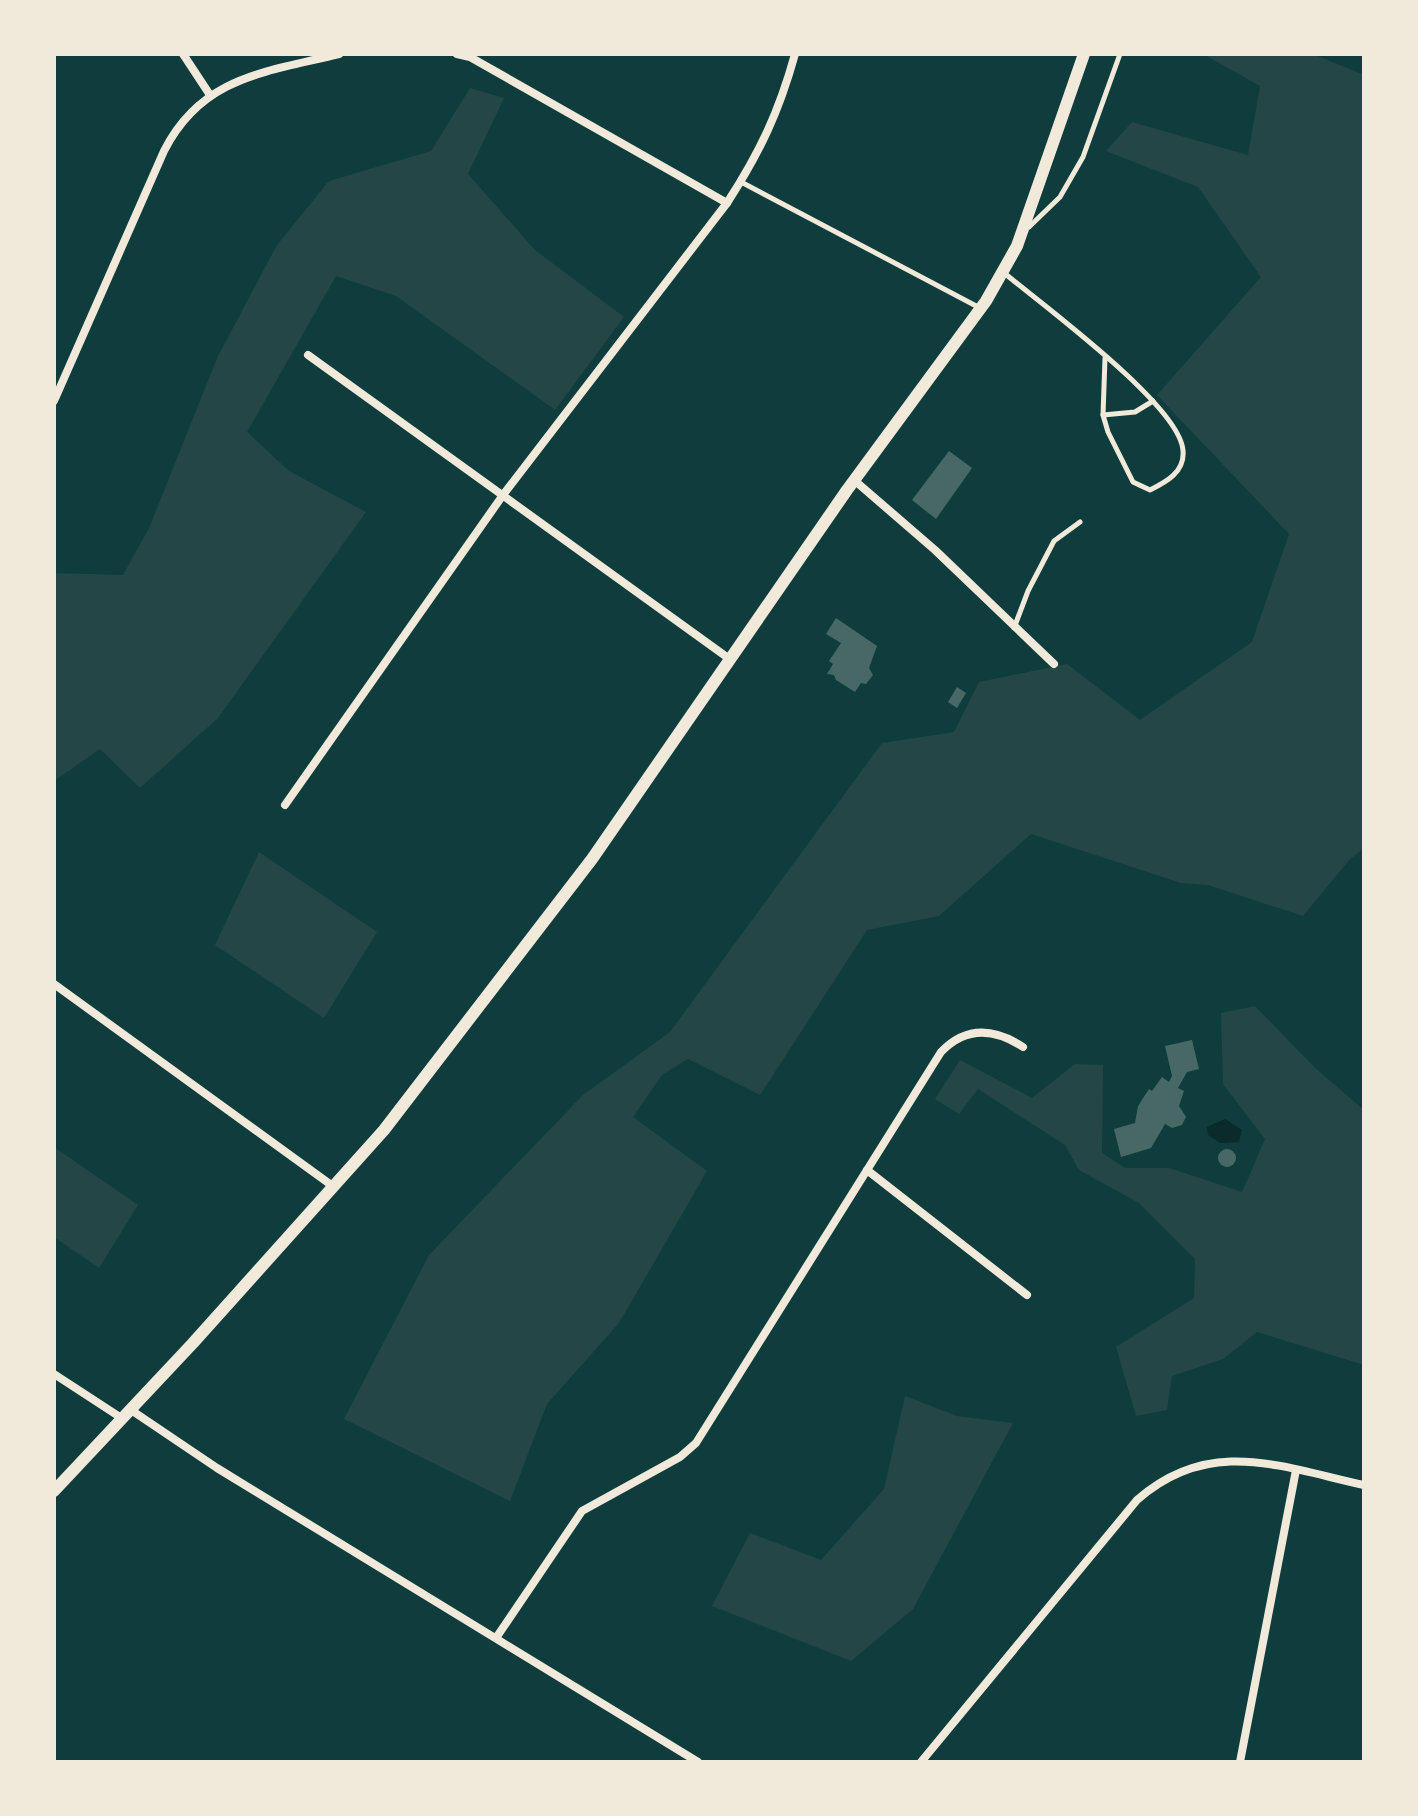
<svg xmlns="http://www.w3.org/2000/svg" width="1418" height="1816" viewBox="0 0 1418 1816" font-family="'Roboto Condensed',sans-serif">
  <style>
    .green { fill: #244646 }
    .water { fill: #0a2a2b }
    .building { fill: #486865 }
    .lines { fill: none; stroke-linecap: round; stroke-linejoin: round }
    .service { stroke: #f1e9da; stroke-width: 5 }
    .minor { stroke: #f1e9da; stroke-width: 8 }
    .tertiary { stroke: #f1e9da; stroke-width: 12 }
  </style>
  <rect width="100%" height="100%" fill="#0f3d3e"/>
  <g class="green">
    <polygon points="1203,54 1313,54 1364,75 1364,848 1350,859 1303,916 1208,885 1181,883 1031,834 939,916 867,930 760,1095 688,1059 662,1075 633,1117 707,1171 619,1323 547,1404 510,1501 344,1419 429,1255 583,1095 670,1032 882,743 954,732 979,682 1067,664 1140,720 1252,642 1289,534 1157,395 1261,277 1198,187 1106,151 1132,122 1248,155 1260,86"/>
    <polygon points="470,88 504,98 468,174 535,250 624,317 555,410 396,296 336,276 247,432 289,471 366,512 218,718 140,788 100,749 54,781 54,573 123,575 149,528 218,356 277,245 329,181 431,151"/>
    <polygon points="259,852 377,932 324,1018 215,945"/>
    <polygon points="1255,1006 1315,1068 1364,1110 1364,1365 1257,1332 1223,1359 1172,1376 1167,1410 1136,1416 1116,1347 1194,1298 1195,1259 1139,1203 1079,1170 1065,1145 978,1089 959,1114 935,1099 960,1060 1032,1098 1075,1064 1103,1065 1102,1153 1125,1168 1169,1168 1242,1192 1265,1139 1223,1084 1221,1013"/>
    <polygon points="54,1147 138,1205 99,1268 54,1237"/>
    <polygon points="905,1396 957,1416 1013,1423 913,1609 851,1661 712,1606 750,1533 821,1560 884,1489"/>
  </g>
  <polygon class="water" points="1225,1119 1242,1130 1239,1142 1220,1143 1208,1135 1207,1127"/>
  <g class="building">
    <polygon points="949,451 972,468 936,519 912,500"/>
    <polygon points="836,618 877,646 869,668 873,675 866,684 861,683 855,692 836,680 834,675 827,674 833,664 829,661 841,643 826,634"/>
    <polygon points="957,687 966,693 957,708 948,702"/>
    <polygon points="1192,1040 1199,1069 1187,1072 1178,1088 1184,1091 1179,1106 1186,1117 1182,1125 1172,1128 1165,1124 1151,1148 1121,1157 1114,1129 1135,1123 1138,1106 1149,1089 1152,1091 1162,1077 1169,1082 1172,1076 1165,1046"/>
    <circle cx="1227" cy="1158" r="9"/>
  </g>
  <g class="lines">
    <g class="service">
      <polyline points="741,182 980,308"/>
      <polyline points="1029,227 1060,197 1083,157 1120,54"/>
      <path d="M 1003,272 C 1041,304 1181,406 1183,451 C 1185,472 1166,482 1150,490 L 1133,482 L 1108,432 L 1103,415 L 1105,358"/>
      <polyline points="1103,415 1135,412 1153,401"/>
      <polyline points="1014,628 1028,591 1054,541 1080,522"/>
    </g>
    <g class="minor">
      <polyline points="183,54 210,95"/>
      <polyline points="457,54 470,57 727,203"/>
      <polyline points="308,355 731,660"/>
      <path d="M 54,401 L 164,151 C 202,76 267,72 339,54"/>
      <polyline points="854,480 935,550 1054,664"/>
      <path d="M 285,805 L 503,495 L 727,203 C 760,152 779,112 795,54"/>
      <polyline points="54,984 334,1187"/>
      <polyline points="867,1170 1027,1295"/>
      <polyline points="54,1374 123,1419"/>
      <polyline points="131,1410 217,1468 698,1762"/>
      <path d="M 496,1638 L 582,1511 L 680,1457 L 696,1443 L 941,1052 C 966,1026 994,1028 1023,1047"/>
      <path d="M 921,1762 L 1137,1500 C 1210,1436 1281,1467 1364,1485"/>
      <polyline points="1240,1762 1296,1470"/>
    </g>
    <polyline class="tertiary" points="54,1491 193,1343 384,1130 592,859 847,490 986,301 1017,246 1084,54"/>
  </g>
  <rect width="1418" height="1816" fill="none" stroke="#f1e9da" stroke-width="112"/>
</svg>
